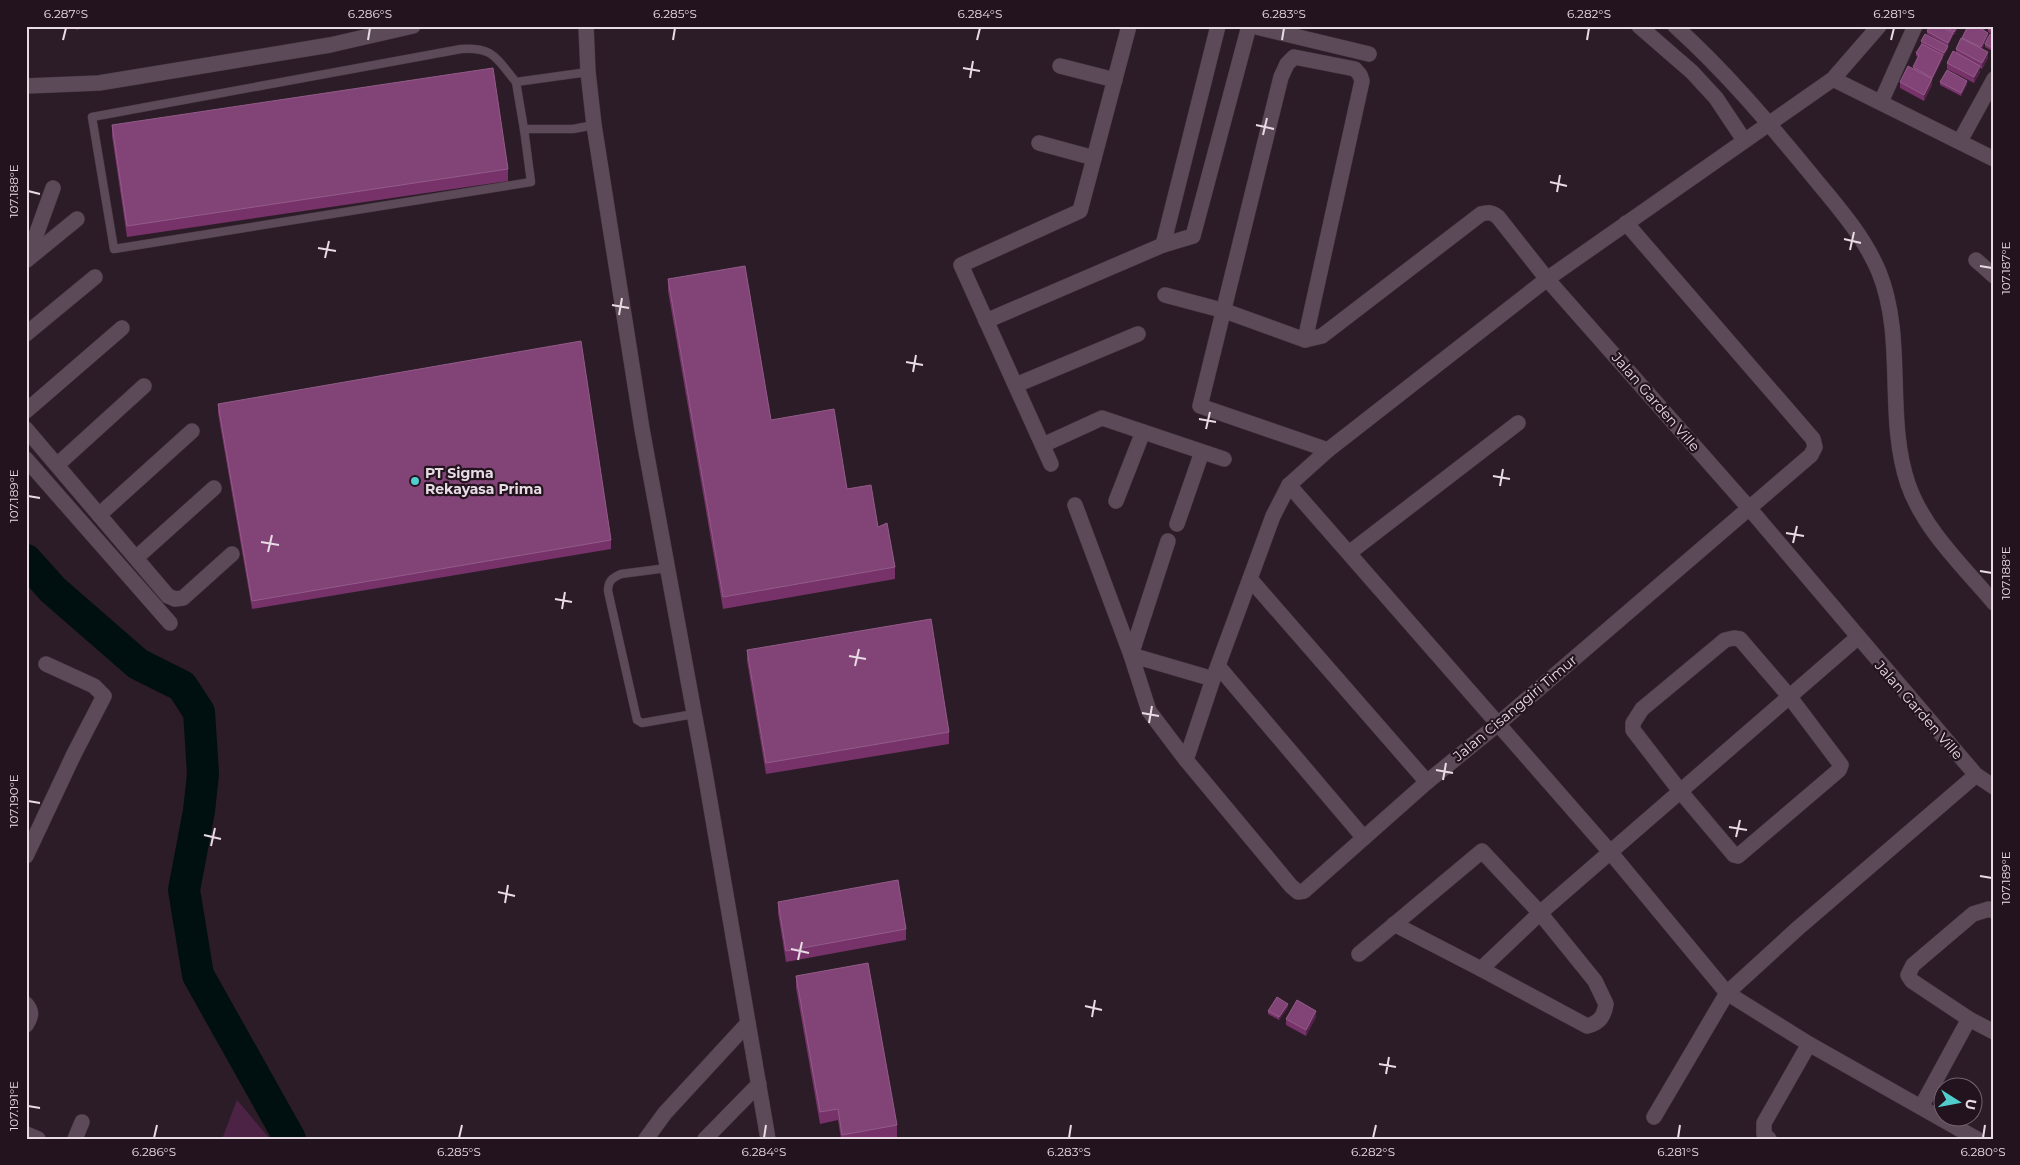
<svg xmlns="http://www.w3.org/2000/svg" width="2020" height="1165" viewBox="0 0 2020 1165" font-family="Montserrat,sans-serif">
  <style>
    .green { fill: #4c2344 }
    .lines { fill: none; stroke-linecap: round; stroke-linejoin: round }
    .river { stroke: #000f0f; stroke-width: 32 }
    .lane-casing { stroke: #473944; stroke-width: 9 }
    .street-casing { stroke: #473944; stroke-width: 16 }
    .lane { stroke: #5d4a58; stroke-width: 8 }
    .street { stroke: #5d4a58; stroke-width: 15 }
    .wall { fill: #763269 }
    .shaded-wall { fill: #53214a }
    .building { fill: #824476; stroke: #925c88 }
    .ticks { fill: none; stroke: #e8dce4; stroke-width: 2 }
    .poi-dot { fill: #52cdcd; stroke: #22131f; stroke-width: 2 }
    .labels { text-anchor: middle; stroke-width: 4.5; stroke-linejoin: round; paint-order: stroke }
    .street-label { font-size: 14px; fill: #e8dce4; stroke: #22131f }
    .poi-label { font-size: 14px; font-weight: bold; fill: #e8dce4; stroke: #22131f; text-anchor: start }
    .neatline { fill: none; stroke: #e8dce4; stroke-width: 2 }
    .ticks-label { font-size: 12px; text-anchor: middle; fill: #e8dce4 }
  </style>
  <rect width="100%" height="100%" fill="#2c1c28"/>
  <polygon class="green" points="237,1100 270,1139 222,1139"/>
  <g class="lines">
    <polyline class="river" points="26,560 53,590 138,664 182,686 199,712 203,774 199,811 184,890 198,975 290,1139"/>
    <defs>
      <g id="lane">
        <polyline points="588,72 516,82 524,129 573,129 594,125"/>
        <path d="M 516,82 C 496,58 494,47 461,49 L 92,117 L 114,249 L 531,182 L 524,129"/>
        <path d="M 667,568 L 621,574 C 612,578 608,581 608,591 L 637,720 L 642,723 L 694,714"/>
      </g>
      <g id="street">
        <polyline points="586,26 588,72 594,125 642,429 704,767 768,1139"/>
        <polyline points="1252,26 1369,54"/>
        <polyline points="1639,26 1692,72 1716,98 1744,140"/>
        <path d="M 1675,26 C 1725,71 1768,122 1810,173 C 1836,205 1863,234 1879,272 C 1906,339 1885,416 1908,484 C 1924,530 1963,566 1994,603"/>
        <polyline points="1879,26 1833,79 1547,279 1749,508 1976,775 1994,787"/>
        <polyline points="1060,66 1115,80"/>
        <polyline points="1833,79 1994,159"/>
        <polyline points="26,86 99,83 330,45 413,26"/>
        <polyline points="1881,102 1915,26"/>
        <polyline points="1960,141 1994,79"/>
        <polyline points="1039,143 1094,158"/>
        <polyline points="1163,245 1218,26"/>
        <polyline points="28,259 77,219"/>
        <polyline points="27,260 53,188"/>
        <polyline points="1976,260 1994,276"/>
        <path d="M 1165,295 L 1225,311 L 1305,340 L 1322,336 L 1481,214 C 1488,212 1492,212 1498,217 L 1547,279 L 1328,450 L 1289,485 L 1273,516 L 1213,679 L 1186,760"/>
        <polyline points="986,321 1163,245 1193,236 1249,26"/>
        <polyline points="26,334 95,277"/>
        <polyline points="1305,340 1362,81 1360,75 1355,69 1294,57 1287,64 1281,77 1200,406 1328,450"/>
        <polyline points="1016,385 1138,334"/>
        <polyline points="26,411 122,328"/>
        <polyline points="26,429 168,596 175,599 183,598 232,554"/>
        <polyline points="1043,445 1102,418 1224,459"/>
        <polyline points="26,459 170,623"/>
        <polyline points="1051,464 961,265 1080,211 1129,26"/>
        <polyline points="57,465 144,386"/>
        <polyline points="1289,485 1611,853 1727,993 1809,1044 1977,1139"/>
        <polyline points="1116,501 1143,432"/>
        <polyline points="1075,505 1131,655"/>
        <polyline points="99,515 192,431"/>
        <polyline points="1177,524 1202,452"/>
        <polyline points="1349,553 1518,423"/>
        <polyline points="136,558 214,488"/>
        <polyline points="1250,579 1427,782"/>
        <polygon points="1734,638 1740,639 1789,696 1841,765 1839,770 1738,856 1734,855 1680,791 1633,730 1633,723 1642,709 1725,640"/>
        <polyline points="1131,655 1168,541"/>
        <polyline points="1218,666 1364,838"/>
        <polyline points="1213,679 1131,655 1149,711 1186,760 1291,886 1298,892 1304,891 1427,782 1498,724 1811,455 1815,447 1813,439 1626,223"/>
        <polyline points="26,856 74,754 104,696 94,686 46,664"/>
        <polyline points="1994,911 1989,909 1973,914 1913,965 1908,975 1912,981 1969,1019 1994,1032"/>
        <polyline points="1394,924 1481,969"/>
        <path d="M 1359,954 L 1482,851 L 1540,913 L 1595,981 L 1606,1004 C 1604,1017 1599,1023 1587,1026 L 1481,969 L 1540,913 L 1857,638"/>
        <path d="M 26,1004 C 33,1012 31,1017 26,1025"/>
        <polyline points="1921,1107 1969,1019"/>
        <polyline points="1654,1117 1727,993 1797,929 1976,775"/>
        <polyline points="26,1134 38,1139"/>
        <polyline points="75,1139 82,1122"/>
        <polyline points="646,1139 665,1113 748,1023"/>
        <polyline points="705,1139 759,1084"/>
        <polyline points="1769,1139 1764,1134 1764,1123 1809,1044"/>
      </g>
    </defs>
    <use href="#lane" class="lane-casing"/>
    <use href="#street" class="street-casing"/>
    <use href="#lane" class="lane"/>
    <use href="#street" class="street"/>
  </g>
  <g class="wall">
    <polygon points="68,26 80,26 78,30"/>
    <polygon points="1930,26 1959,26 1954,35 1953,34 1948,46 1927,34 1927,31"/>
    <polygon points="1968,26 1986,26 1984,31 1988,36 1982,49 1988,58 1982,69 1980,68 1980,72 1974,83 1947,69 1947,63 1956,53 1956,49"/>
    <polygon points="1994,26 1994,35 1988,32 1988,29"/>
    <polygon points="1994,36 1994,52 1985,47 1985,44"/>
    <polygon points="1921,41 1948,49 1943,56 1943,58 1932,80 1932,85 1924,101 1900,88 1900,82 1913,69 1918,57 1916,56 1916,53 1921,44"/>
    <polygon points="1940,82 1967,84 1961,96 1940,85"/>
    <polygon points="112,125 508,169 508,181 127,237 112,136"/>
    <polygon points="668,279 771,420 847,489 878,527 895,567 895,579 723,609 668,291"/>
    <polygon points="218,404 611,540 611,549 252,609 218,413"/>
    <polygon points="747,650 949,732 949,744 766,774 747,661"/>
    <polygon points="778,902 906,929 906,940 786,962 778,913"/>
    <polygon points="796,976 897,1125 897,1137 885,1139 841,1139 838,1120 820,1124 796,988"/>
    <polygon points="1288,1007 1279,1020 1268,1014 1268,1011"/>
    <polygon points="1316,1017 1306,1036 1286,1025 1286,1019"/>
  </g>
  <g class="shaded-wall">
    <polygon points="1957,26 1959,26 1954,35 1954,32"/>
    <polygon points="1953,33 1953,36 1948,46 1948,43"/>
    <polygon points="1988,33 1988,36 1981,50 1981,47"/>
    <polygon points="1948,46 1948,49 1944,56 1944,53"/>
    <polygon points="1988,52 1988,58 1982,69 1982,63"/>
    <polygon points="1943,55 1943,58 1932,80 1932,85 1924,101 1924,95"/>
    <polygon points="1980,66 1980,72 1974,83 1974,77"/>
    <polygon points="1967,81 1967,84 1961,96 1961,93"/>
    <polygon points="1288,1004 1288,1007 1279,1020 1279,1017"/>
    <polygon points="1316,1011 1316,1017 1306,1036 1306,1030"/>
  </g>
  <g class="building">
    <polygon points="1930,26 1940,26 1953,33 1948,43 1927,31"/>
    <polygon points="1943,26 1957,26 1954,32"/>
    <polygon points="1968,26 1976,26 1988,33 1981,47 1962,38"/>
    <polygon points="1990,26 1994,26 1994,32 1988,29"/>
    <polygon points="1925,34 1948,46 1944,53 1921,41"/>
    <polygon points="1990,34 1994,36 1994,49 1985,44"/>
    <polygon points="1961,38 1988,52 1982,63 1956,49"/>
    <polygon points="1922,44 1943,55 1932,78 1913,67 1919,55 1916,53"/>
    <polygon points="1953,51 1980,66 1974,77 1947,63"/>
    <polygon points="1908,66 1932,79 1924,95 1900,82"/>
    <polygon points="493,68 508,169 127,226 112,125"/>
    <polygon points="1947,70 1967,81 1961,93 1940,82"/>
    <polygon points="745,266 771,420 834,409 847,489 871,485 878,527 887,523 895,567 723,597 668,279"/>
    <polygon points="581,341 611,540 252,601 218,404"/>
    <polygon points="931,619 949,732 766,763 747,650"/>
    <polygon points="898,880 906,929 786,951 778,902"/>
    <polygon points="868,963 897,1125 842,1135 838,1109 820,1112 796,976"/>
    <polygon points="1277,997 1288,1004 1279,1017 1268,1011"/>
    <polygon points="1297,1000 1316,1011 1306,1030 1286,1019"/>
  </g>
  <path class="ticks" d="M 63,40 L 66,28M 368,40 L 370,28M 673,40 L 675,28M 977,40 L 980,28M 1282,40 L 1284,28M 1587,40 L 1589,28M 1891,40 L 1894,28M 963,68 L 980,71M 970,78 L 973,61M 1256,125 L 1274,129M 1263,135 L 1267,118M 1550,182 L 1567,186M 28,191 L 40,194M 1557,192 L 1560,175M 1844,239 L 1861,243M 318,248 L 336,251M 1850,250 L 1854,232M 325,258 L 329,241M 1980,266 L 1992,268M 612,305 L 629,308M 619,315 L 622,298M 906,362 L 923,365M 913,372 L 916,355M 1199,419 L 1216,422M 1206,429 L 1210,412M 1493,476 L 1510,479M 1500,486 L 1503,469M 28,496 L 40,498M 1786,533 L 1804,536M 261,542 L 279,545M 1793,543 L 1797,526M 268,552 L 272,535M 1980,571 L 1992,573M 555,599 L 572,602M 562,609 L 565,592M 849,656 L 866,659M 855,666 L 859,649M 1142,713 L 1159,716M 1149,723 L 1152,706M 1436,770 L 1453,773M 1443,780 L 1446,763M 28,801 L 40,803M 1729,827 L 1747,830M 204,835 L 221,839M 1736,837 L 1740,820M 211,846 L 215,828M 1980,876 L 1992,878M 498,892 L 515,896M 505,903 L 508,885M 791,949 L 809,953M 798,960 L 802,942M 1085,1006 L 1102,1010M 1092,1017 L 1095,1000M 1379,1064 L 1396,1067M 1386,1074 L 1389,1057M 28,1106 L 40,1108M 154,1138 L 157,1125M 459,1138 L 462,1125M 764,1138 L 766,1125M 1069,1138 L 1071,1125M 1373,1138 L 1376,1125M 1678,1138 L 1680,1125M 1983,1138 L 1985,1125"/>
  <circle class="poi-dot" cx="415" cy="481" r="5"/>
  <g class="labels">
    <g class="street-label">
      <text transform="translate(1656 402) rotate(49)" y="5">Jalan Garden Ville</text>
      <text transform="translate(1515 708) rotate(-40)" y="5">Jalan Cisanggiri Timur</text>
      <text transform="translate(1919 710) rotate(49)" y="5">Jalan Garden Ville</text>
    </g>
    <g class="poi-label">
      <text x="425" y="478">PT Sigma<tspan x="425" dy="16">Rekayasa Prima</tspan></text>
    </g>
  </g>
  <rect width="2020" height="1165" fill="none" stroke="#22131f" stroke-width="55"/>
  <g transform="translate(1958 1102) rotate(101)"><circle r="24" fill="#22131f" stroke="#71636e"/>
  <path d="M0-4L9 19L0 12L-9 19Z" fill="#52cdcd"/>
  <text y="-8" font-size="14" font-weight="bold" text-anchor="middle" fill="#e8dce4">U</text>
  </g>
  <rect x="28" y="28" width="1964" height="1110" class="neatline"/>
  <g class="ticks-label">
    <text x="66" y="18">6.287°S</text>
    <text x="370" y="18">6.286°S</text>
    <text x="675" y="18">6.285°S</text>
    <text x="980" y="18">6.284°S</text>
    <text x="1284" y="18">6.283°S</text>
    <text x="1589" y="18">6.282°S</text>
    <text x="1894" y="18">6.281°S</text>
    <text transform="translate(14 191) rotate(-90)" y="4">107.188°E</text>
    <text transform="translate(2006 268) rotate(-90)" y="4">107.187°E</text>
    <text transform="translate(14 496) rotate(-90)" y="4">107.189°E</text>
    <text transform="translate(2006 573) rotate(-90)" y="4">107.188°E</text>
    <text transform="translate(14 801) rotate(-90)" y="4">107.190°E</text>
    <text transform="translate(2006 878) rotate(-90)" y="4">107.189°E</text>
    <text transform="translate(14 1106) rotate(-90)" y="4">107.191°E</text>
    <text x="154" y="1156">6.286°S</text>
    <text x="459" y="1156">6.285°S</text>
    <text x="764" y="1156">6.284°S</text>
    <text x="1069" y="1156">6.283°S</text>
    <text x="1373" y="1156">6.282°S</text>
    <text x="1678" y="1156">6.281°S</text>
    <text x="1983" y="1156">6.280°S</text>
  </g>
</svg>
